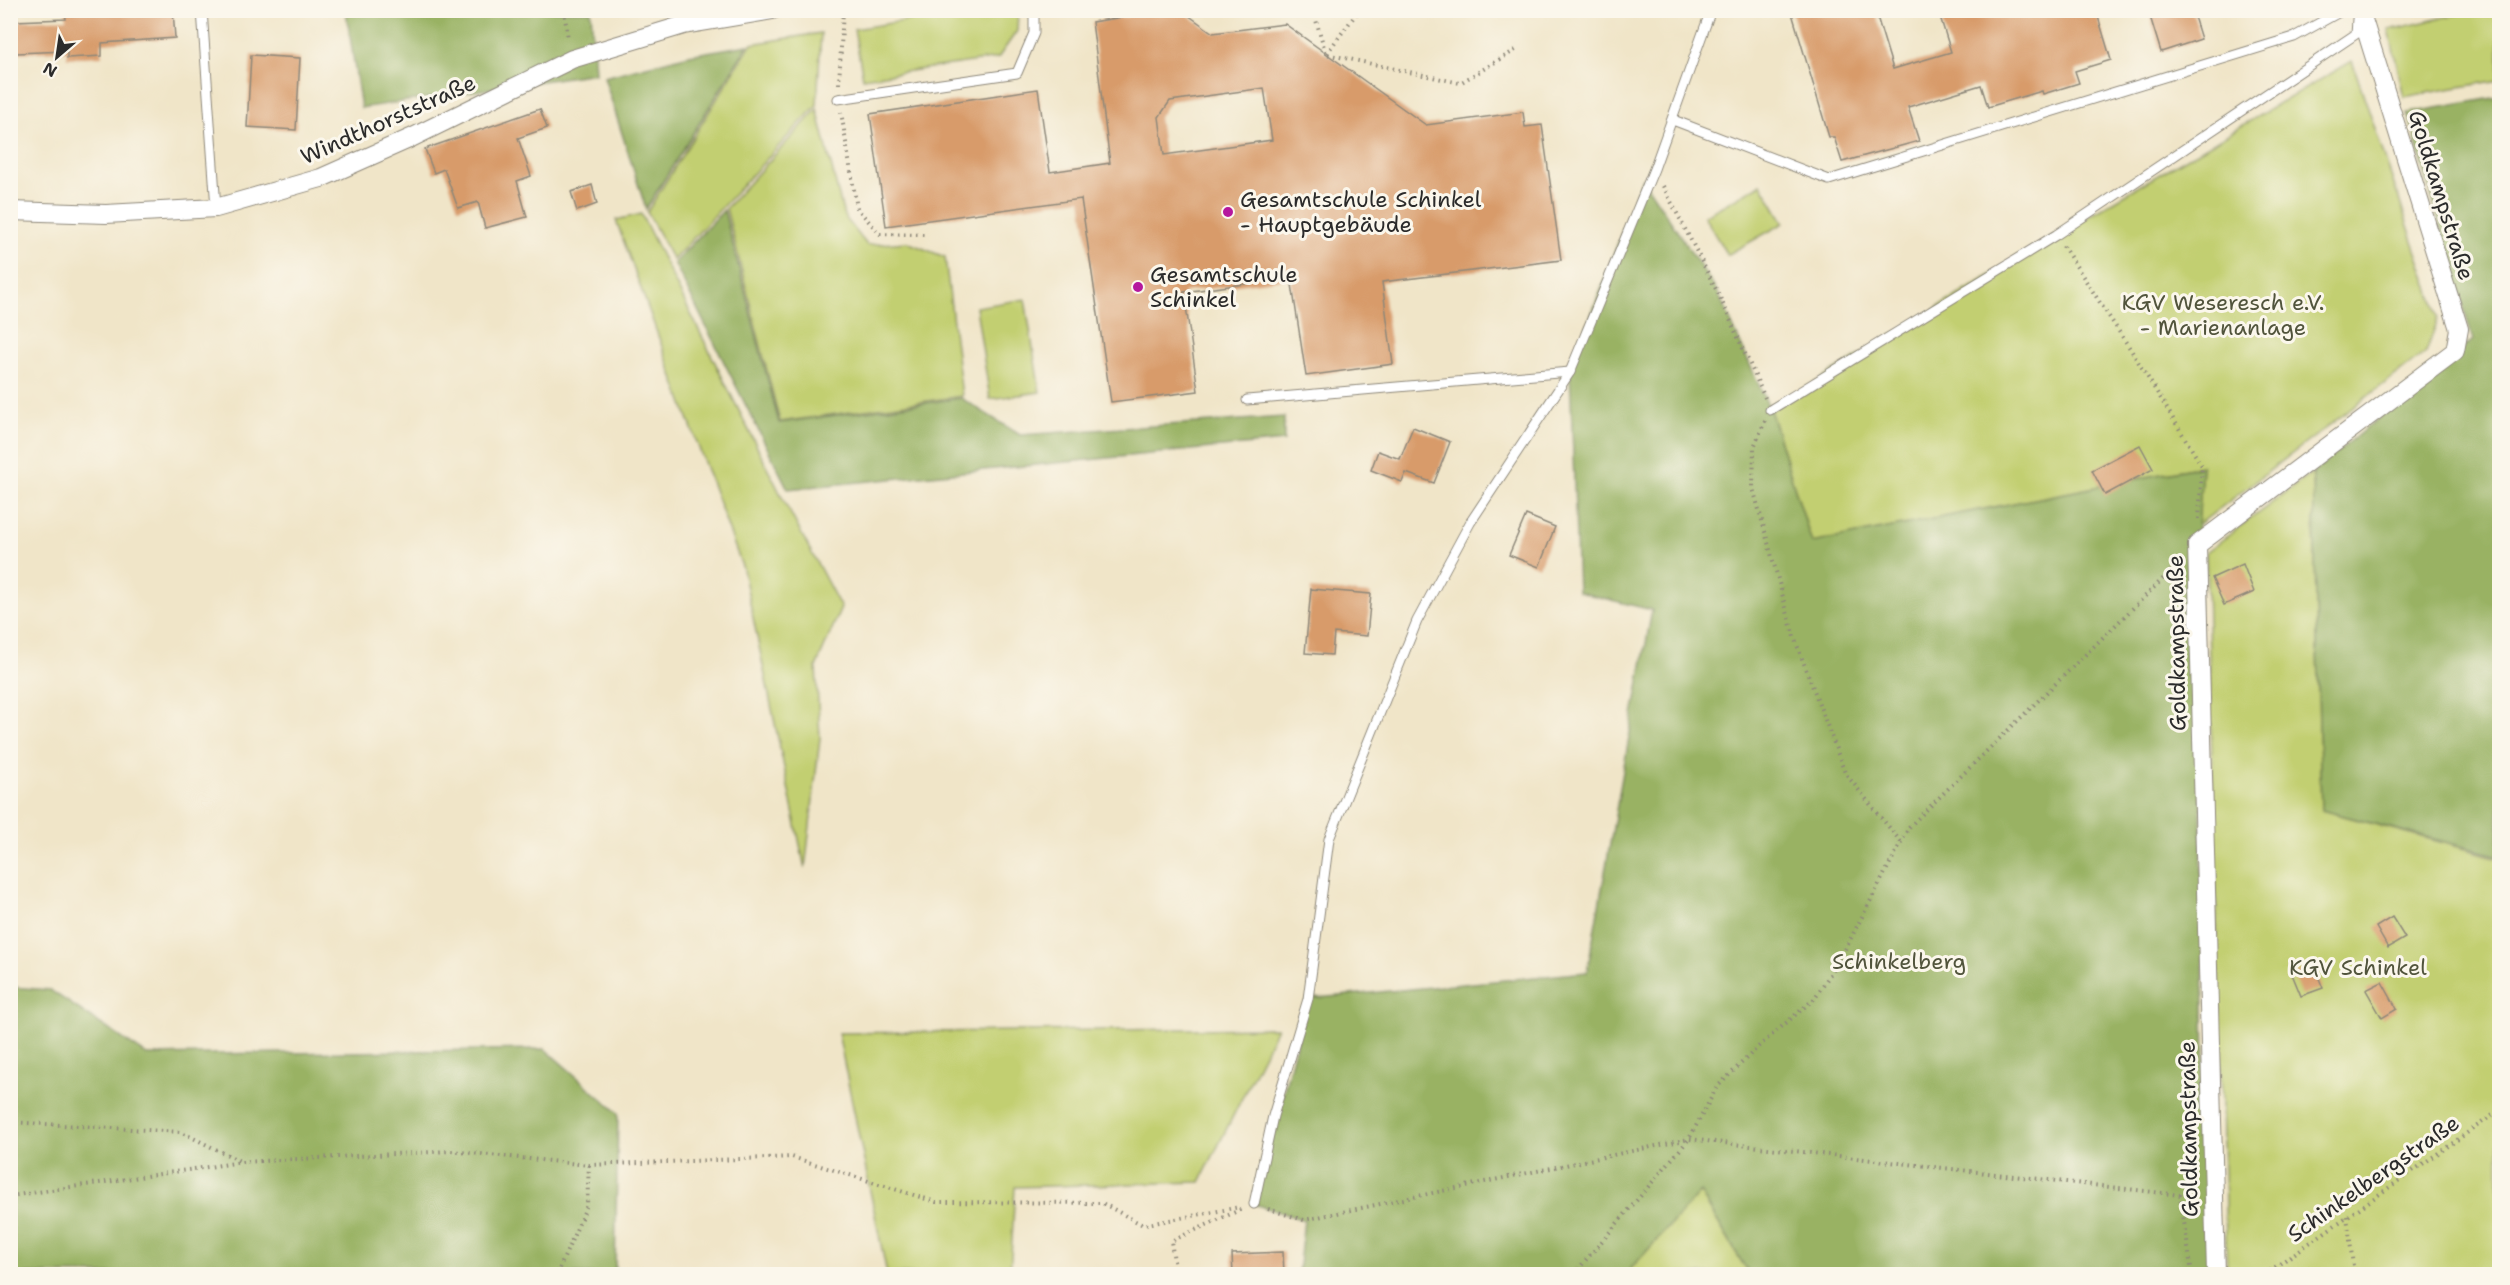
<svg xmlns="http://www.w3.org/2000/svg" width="2510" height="1285" viewBox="0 0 2510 1285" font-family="'Shantell Sans',sans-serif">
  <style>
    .green { fill: #c2cf71; stroke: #767d4e; stroke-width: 1.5 }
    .forest { fill: #99b263; stroke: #626e47; stroke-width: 1.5 }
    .building { fill: #d89b6b; fill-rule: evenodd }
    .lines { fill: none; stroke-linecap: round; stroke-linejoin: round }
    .service-casing { stroke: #8e887a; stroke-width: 11 }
    .minor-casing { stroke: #8e887a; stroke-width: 20 }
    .path { stroke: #8e887a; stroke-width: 4; stroke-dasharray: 1.5 4.5; stroke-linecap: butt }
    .service { stroke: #fff; stroke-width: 9 }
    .minor { stroke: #fff; stroke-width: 18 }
    .poi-dot { fill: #b5179e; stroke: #fbf7ec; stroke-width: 2 }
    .labels { text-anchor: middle; stroke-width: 6; stroke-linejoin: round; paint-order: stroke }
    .street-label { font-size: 22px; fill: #2b2b2b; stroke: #fbf7ec }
    .poi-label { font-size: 22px; fill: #2b2b2b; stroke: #fbf7ec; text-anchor: start }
    .park-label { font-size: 22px; fill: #51543c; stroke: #fbf7ec }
  </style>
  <rect width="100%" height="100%" fill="#fbf7ec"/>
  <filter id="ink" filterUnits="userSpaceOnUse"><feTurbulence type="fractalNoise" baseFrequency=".0167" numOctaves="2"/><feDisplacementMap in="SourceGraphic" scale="12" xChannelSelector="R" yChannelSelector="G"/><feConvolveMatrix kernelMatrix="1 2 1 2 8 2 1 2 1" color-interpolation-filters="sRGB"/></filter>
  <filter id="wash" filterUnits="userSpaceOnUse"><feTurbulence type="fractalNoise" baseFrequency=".008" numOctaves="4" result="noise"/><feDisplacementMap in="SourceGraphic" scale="24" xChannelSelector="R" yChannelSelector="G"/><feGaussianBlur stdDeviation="1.35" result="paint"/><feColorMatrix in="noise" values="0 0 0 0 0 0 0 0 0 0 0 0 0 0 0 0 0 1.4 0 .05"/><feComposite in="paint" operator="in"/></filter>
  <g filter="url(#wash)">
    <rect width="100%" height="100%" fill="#f0e5c8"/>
    <g class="green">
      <polygon points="964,11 1018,11 1017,31 998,58 863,78 854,29"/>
      <polygon points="2471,11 2499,11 2499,80 2404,97 2389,30"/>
      <polygon points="821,33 817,105 673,260 647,212 751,44"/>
      <polygon points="2352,61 2439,317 2426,352 2198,525 2202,466 1812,543 1770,410 2056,235"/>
      <polygon points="817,109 844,216 867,245 907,242 945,257 962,396 780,422 726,208"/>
      <polygon points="1761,184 1784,223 1727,255 1704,216"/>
      <polygon points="641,214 784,501 841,608 816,667 820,738 805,869 743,569 616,220"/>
      <polygon points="1025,299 1040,392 990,399 976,307"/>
      <polygon points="2313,472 2321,810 2499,858 2499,1274 2227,1274 2206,552"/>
      <polygon points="1277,1028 1200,1182 1015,1187 1010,1274 887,1274 838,1033"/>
      <polygon points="1700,1192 1749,1274 1626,1274"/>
    </g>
    <g class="forest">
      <polygon points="346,11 591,11 595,73 361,108"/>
      <polygon points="748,45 646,209 604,77 689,55"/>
      <polygon points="2499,97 2499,856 2321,810 2313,472 2473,340 2408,113"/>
      <polygon points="1642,178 1718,293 1770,410 1812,543 2202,466 2197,545 2208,1274 1749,1274 1700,1192 1626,1274 1298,1274 1304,1220 1254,1204 1308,999 1587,972 1652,610 1578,592 1570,372"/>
      <polygon points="724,210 779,423 961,398 1020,435 1284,417 1284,441 788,489 674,263"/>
      <polygon points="11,987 50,990 147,1055 545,1049 618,1113 615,1274 11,1274"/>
    </g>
    <g id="blocks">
      <g class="building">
        <polygon points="65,10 173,10 175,38 102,43 102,56 67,58 67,51 16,53 14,21 66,19"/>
        <path d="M 1168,10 L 1181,10 L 1213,33 L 1285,24 L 1426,125 L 1523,112 L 1525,127 L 1542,125 L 1561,260 L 1382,282 L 1393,364 L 1306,376 L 1291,278 L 1184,292 L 1198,391 L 1111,402 L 1081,199 L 886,226 L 870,114 L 1038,89 L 1050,172 L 1110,163 L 1092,22 ZM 1264,88 L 1272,140 L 1164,155 L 1159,117 L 1170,101 Z"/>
        <polygon points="1791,10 1875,10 1893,69 1951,52 1938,10 2096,10 2111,60 2075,71 2079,83 2043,94 2042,91 1988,107 1981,85 1908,107 1919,141 1842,162 1834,137 1829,137"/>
        <polygon points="2148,10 2192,10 2201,39 2161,52"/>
        <polygon points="251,55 300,58 296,130 247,127"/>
        <polygon points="540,109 547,128 518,138 531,176 517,181 527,217 485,228 478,202 458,208 444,169 434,173 425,149"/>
        <polygon points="592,185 597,204 577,211 571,192"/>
        <polygon points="1413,427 1450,442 1434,483 1406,473 1402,482 1371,470 1378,451 1400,459"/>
        <polygon points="2140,445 2153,469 2105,495 2092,470"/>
        <polygon points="1526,515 1555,527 1539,567 1509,555"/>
        <polygon points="2243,564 2254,592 2224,605 2212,578"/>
        <polygon points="1311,589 1371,594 1367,636 1334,633 1332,655 1305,653"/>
        <polygon points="2392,917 2405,938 2388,948 2376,927"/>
        <polygon points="2313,964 2323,988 2301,996 2292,974"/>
        <polygon points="2382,982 2397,1009 2382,1018 2366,990"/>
        <polygon points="1283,1252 1284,1275 1233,1275 1232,1254"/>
      </g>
    </g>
  </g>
  <g filter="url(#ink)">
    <use href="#blocks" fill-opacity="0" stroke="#8e887a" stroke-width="1.5"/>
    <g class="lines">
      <defs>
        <g id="service">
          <polyline points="202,10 216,208"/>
          <polyline points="838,99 1017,73 1034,33 1034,10"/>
          <polyline points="1673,120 1829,180 2294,37 2343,10"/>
          <polyline points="1247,400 1570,372"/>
          <polyline points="1770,410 2056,235 2356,34 2357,19"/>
          <polyline points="1254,1204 1273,1116 1308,999 1329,839 1417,621 1470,523 1570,372 1654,169 1711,10"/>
        </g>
        <g id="minor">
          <polyline points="10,211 106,214 216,208 321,178 411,138 572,59 684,25 773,10"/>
          <polyline points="2216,1274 2197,545 2455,351 2459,329 2360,10"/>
        </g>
      </defs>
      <use href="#service" class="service-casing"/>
      <use href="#minor" class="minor-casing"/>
      <g class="path">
        <polyline points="564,10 568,39"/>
        <polyline points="1313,10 1326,54 1460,83 1519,48"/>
        <polyline points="1327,53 1359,10"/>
        <polyline points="839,84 843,10"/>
        <polyline points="841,112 857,208 880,234 927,235"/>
        <polyline points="1663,186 1718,293 1765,398"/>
        <polyline points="2063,246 2131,350 2202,466 2199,519"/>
        <polyline points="1765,421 1754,447 1753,488 1794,637 1845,773 1901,842"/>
        <polyline points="10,1122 181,1132 242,1162"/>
        <polyline points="10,1196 242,1162 451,1151 589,1165 792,1157 936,1202 1102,1203 1143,1225 1240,1207"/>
        <polyline points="1268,1209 1304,1220 1689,1139 2180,1195 2192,1274"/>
        <polyline points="2347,1216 2354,1274"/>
        <polyline points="557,1274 587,1205 589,1165"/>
        <polyline points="1176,1274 1171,1241 1242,1209"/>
        <polyline points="1574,1274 1689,1139 1717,1087 1758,1047 1814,999 1840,959 1909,827 2178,564"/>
        <polyline points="2265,1274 2500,1110"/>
      </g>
      <use href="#service" class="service"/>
      <use href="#minor" class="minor"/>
    </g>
  </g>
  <g class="poi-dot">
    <circle cx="1228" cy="212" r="6"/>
    <circle cx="1138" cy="287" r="6"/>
  </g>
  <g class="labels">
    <g class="street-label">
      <text transform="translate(388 119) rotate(-24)" y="8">Windthorststraße</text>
      <text transform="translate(2442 195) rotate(73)" y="8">Goldkampstraße</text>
      <text transform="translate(2176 643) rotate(-91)" y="8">Goldkampstraße</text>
      <text transform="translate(2188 1129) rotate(-91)" y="8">Goldkampstraße</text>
      <text transform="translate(2373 1178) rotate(-35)" y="8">Schinkelbergstraße</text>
    </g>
    <g class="poi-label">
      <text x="1240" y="207">Gesamtschule Schinkel<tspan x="1240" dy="25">- Hauptgebäude</tspan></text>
      <text x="1150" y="282">Gesamtschule<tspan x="1150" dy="25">Schinkel</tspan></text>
    </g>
    <g class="park-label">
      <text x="2223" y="310">KGV Weseresch e.V.<tspan x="2223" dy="25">- Marienanlage</tspan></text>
      <text x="1899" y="969">Schinkelberg</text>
      <text x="2358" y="975">KGV Schinkel</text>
    </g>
  </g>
  <rect width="2510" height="1285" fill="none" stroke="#fbf7ec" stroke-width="36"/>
  <g transform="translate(57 57) rotate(209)" stroke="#fbf7ec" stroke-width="4.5" paint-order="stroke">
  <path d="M0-4.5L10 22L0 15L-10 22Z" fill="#2b2b2b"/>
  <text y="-9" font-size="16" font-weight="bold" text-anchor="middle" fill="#2b2b2b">N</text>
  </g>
</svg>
